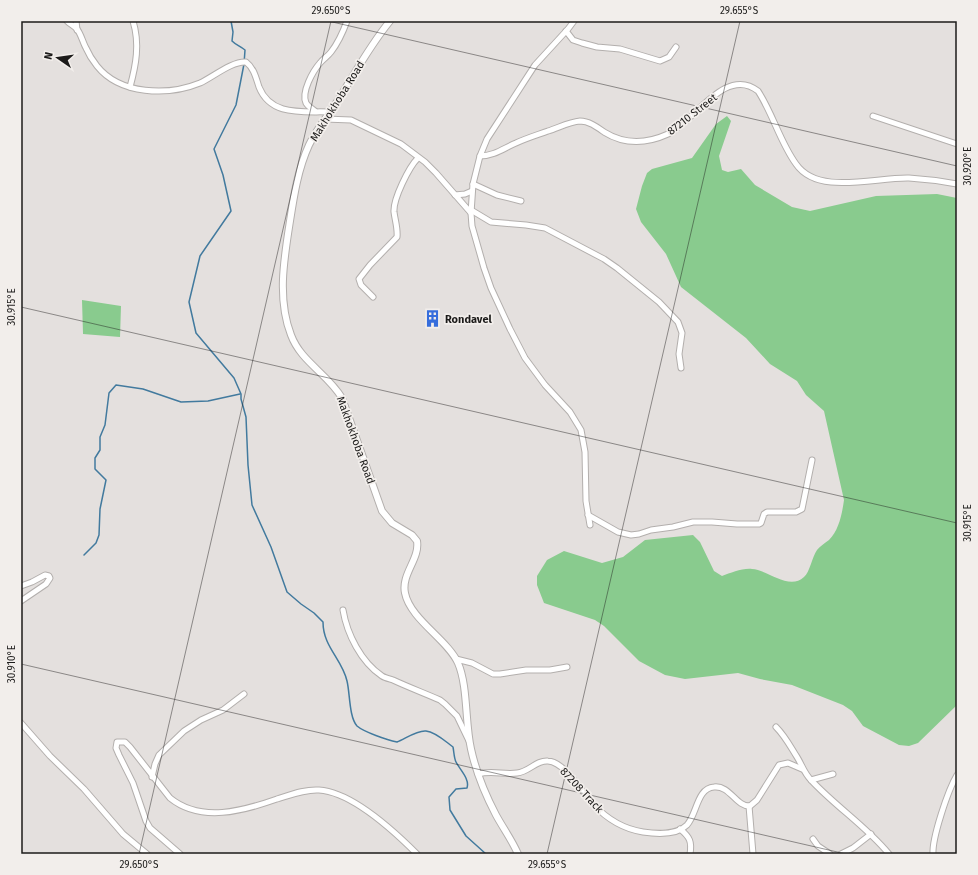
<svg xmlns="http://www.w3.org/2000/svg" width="978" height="875" viewBox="0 0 978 875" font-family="'Fira Sans',sans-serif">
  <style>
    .green { fill: #89cb8e }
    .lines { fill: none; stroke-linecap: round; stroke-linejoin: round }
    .stream { stroke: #427a9e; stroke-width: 1.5 }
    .minor-casing { stroke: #b3afad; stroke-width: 7 }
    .tertiary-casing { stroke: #b3afad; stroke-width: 8 }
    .minor { stroke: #fff; stroke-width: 5 }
    .tertiary { stroke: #fff; stroke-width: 6 }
    .ticks { fill: none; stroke: #1c1b1a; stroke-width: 1; stroke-opacity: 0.45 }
    .labels { text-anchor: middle; stroke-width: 3.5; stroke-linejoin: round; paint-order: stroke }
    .street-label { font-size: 11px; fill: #1c1b1a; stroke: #f2eeeb }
    .poi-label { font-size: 11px; font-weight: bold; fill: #1c1b1a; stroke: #f2eeeb; text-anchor: start }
    .neatline { fill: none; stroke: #1c1b1a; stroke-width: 1.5 }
    .ticks-label { font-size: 10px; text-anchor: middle; fill: #1c1b1a }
  </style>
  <rect width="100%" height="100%" fill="#e4e0de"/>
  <g class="green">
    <path d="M 727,116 L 731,121 L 719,156 L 722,170 L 728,172 L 741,169 L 755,185 L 792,207 L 810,211 L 876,196 L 937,194 L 957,198 L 957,705 L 918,743 L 909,746 L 899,745 L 863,726 L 852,711 L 843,705 L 792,685 L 760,679 L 738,673 L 685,679 L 665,675 L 639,661 L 604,626 L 595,620 L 544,603 L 537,585 L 537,576 L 547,560 L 564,551 L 602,563 L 623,557 L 645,540 L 693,535 L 700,542 L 714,571 L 722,576 C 731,573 742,568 752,569 C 768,570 789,591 804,577 C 810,572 812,557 817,550 C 820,546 825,543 829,540 C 839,530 842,514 844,500 L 824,411 L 806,395 L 797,381 L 770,364 L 746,338 L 681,287 L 666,254 L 641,222 L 636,209 L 642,186 L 647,173 L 652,169 L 692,158 L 716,124 Z"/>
    <polygon points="82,300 121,306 120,337 83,334"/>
  </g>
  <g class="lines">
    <g class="stream">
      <path d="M 231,21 L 233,32 L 232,41 C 236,45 240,46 245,50 L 244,64 L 236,105 L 214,149 L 223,175 L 231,211 L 200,256 L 189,302 L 196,333 L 234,378 L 241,394 L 241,399 L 246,417 L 248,465 L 252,505 L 271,547 L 287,592 L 301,604 L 314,613 L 323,622 C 323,647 342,659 347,681 C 350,693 349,717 357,726 C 364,732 387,740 397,742 C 405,739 417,730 426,731 C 436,732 446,742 453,747 C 454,752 454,758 456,762 C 460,770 470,779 467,788 L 456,789 L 449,797 L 450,810 L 466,836 L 486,854"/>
      <polyline points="84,555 96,543 99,535 100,509 106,480 95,469 95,458 100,450 100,437 105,425 109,393 116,385 143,389 181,402 208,401 240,394"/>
    </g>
    <defs>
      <g id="minor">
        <path d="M 67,21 C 70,24 74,26 77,29 C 81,34 83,43 86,48 C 89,55 93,61 97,66 C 120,95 168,96 200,83 C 213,77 232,61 246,62 C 254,68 256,78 259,87 C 271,117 303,111 330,112"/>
        <polyline points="76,21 77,30"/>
        <polyline points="574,21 568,29 535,65 487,139 480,156 473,184 471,213 472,226 484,268 491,288 510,329 525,358 545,385 570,412 581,430 585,452 586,501 590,525"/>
        <polyline points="566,31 573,40 582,43 597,47 620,49 660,61 669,57 676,47"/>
        <path d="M 130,87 C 136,65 140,44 133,21"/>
        <path d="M 315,111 C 312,109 308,106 306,103 C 301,92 313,71 320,63 C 323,59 328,56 331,52 C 338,43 343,32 347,21"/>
        <polyline points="873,116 957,144"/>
        <polyline points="325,119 351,120 401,144 425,162 436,173 471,213"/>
        <path d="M 480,156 C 494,156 504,148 516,143 C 527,138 537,135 548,131 C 558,128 569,122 580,121 C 589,121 597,127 604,132 C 625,145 646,144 668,134 C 693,123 725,65 758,91 C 773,114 780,142 796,164 C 818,196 875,177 909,178 C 925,179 941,181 957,184"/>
        <polyline points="473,184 497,195 521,201"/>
        <polyline points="455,195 465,194 472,191"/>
        <polyline points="471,210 491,222 526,225 545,228 604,259 617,268 659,302 678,322 682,333 679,354 681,368"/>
        <path d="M 373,297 L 361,285 L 359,279 L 370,265 L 397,237 C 398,229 395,220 394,212 C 393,199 409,167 418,158"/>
        <polyline points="588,515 618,532 631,535 639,534 651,530 673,527 693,522 712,522 737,524 759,524 761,523 764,514 767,512 796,512 802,509 812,460"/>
        <polyline points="21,586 32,582 45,575 49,576 50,578 46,584 21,601"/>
        <path d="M 343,610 C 347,634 361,662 382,676 C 385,678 390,679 393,680 C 408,687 424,693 440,700 L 445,704 L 457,716 L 469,741"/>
        <polyline points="456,659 472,663 493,674 500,674 526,670 550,670 567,667"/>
        <polyline points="21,723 50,756 84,789 123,834 147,854"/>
        <path d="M 776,727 C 785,736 790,746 797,757 C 802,765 804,773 811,780 C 836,807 866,826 889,854"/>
        <path d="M 478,774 C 492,770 504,775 517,773 C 529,772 536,760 548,761 C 565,762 582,792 593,804 C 606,818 624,829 643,832 C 656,834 677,835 687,825 C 697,814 697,788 714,787 C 730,785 736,807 750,806 L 757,800 L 779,765 L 788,763 L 802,769"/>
        <polyline points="152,777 155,764 159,755 184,731 201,720 223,710 244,694"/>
        <polyline points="811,780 833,774"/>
        <polyline points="749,806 753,854"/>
        <path d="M 680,829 C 690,837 692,842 690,854"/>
        <polyline points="813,839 818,846 830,854"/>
        <path d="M 180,854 L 150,828 L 146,821 L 133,783 L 119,755 L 116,748 L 117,742 L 125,742 L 130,747 L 170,798 C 201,823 243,811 277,799 C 290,795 305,789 319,790 C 352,792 394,831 417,854"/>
        <polyline points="841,854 853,848 871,834"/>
        <path d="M 933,854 C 932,838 948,790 957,775"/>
      </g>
      <path id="tertiary" d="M 390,21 C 371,44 356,71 340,97 C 330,113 317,128 309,145 C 298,169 294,195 290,221 C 284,259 277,299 291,335 C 301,362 328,374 342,398 L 382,511 L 392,523 L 412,535 L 417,541 C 420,559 401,574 405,593 C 410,619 448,640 458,663 C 468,686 465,723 471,749 C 476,772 485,794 496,815 C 503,828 512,840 518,854"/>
    </defs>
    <use href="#minor" class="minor-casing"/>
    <use href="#tertiary" class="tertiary-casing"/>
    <use href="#minor" class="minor"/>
    <use href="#tertiary" class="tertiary"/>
  </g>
  <path class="ticks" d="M 328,21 L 957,166M 21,307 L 957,523M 21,664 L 846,854M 139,854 L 331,21M 547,854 L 740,21M 956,854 L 957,848"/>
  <defs>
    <symbol id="building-bare" viewBox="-9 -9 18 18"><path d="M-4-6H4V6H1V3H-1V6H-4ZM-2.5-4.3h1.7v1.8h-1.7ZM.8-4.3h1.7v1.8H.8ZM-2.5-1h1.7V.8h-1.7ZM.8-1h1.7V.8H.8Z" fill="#366ddc" stroke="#f2eeeb" stroke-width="2.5" paint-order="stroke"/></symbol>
  </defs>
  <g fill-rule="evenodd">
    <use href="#building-bare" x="420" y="306" width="25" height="25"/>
  </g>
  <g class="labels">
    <g class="street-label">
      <text transform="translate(337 101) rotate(-58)" y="4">Makhokhoba Road</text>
      <text transform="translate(692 114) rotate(-38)" y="4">87210 Street</text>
      <text transform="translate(356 440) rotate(70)" y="4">Makhokhoba Road</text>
      <text transform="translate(582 790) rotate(47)" y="4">87208 Track</text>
    </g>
    <g class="poi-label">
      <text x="445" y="323">Rondavel</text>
    </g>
  </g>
  <rect width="978" height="875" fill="none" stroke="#f2eeeb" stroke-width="44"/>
  <g transform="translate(58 58) rotate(283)" stroke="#f2eeeb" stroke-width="3" paint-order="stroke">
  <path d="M0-3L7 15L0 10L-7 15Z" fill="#1c1b1a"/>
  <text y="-6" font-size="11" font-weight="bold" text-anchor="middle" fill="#1c1b1a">N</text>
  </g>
  <rect x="22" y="22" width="934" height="831" class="neatline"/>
  <g class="ticks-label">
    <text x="331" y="14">29.650°S</text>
    <text x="739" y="14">29.655°S</text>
    <text transform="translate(967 166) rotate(-90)" y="4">30.920°E</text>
    <text transform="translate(11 307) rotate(-90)" y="4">30.915°E</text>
    <text transform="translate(967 523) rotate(-90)" y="4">30.915°E</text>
    <text transform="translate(11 664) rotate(-90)" y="4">30.910°E</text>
    <text x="139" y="868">29.650°S</text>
    <text x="547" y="868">29.655°S</text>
  </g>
</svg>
